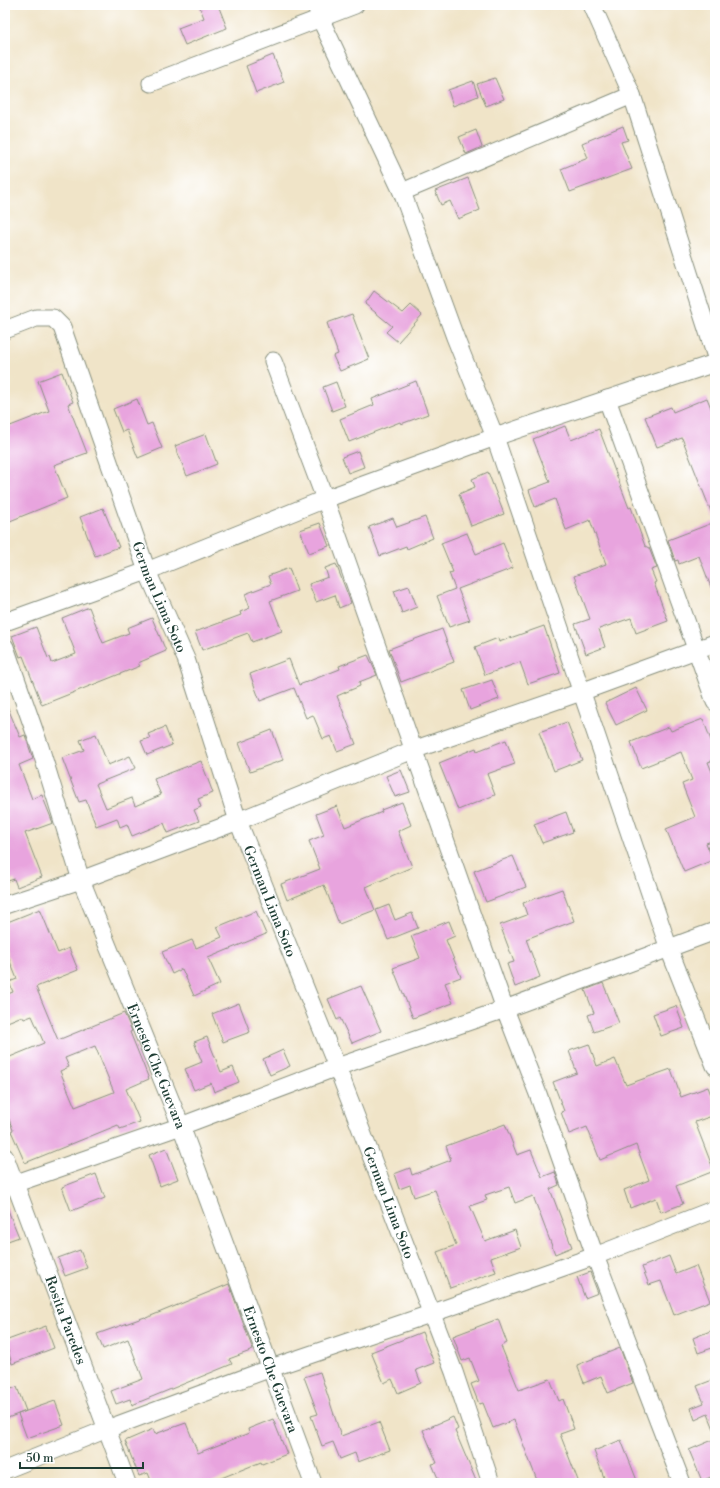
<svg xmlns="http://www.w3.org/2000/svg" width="720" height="1488" viewBox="0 0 720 1488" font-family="'Libre Bodoni',serif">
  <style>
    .building { fill: #e8a4de; fill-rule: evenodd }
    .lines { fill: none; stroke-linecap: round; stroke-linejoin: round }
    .street-casing { stroke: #88907e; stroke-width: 19 }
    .street { stroke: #fff; stroke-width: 17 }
    .labels { text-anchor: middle; stroke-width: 3; stroke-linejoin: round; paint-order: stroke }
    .street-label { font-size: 14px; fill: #1f3d34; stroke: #fff }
  </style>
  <rect width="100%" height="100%" fill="#fff"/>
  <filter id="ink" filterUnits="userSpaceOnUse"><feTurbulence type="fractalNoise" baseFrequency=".025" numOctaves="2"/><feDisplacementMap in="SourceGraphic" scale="8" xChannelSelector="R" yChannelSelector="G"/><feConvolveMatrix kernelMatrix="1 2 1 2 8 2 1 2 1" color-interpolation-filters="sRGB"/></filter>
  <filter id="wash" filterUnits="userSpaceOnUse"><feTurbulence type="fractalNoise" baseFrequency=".012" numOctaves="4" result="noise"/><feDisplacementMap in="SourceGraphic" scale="16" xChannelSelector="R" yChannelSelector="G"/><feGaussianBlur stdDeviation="0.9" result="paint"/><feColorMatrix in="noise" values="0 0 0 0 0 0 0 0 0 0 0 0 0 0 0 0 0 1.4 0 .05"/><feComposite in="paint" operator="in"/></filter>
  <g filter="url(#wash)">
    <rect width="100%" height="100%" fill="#f0e4c8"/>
    <g id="blocks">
      <g class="building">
        <polygon points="199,5 218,5 227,28 185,45 178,28 204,18"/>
        <polygon points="273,55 284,82 256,93 246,66"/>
        <polygon points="495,78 504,99 486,106 477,84"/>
        <polygon points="473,81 478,96 453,106 448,90"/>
        <polygon points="623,126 628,140 621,142 632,169 570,192 561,169 588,158 582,143"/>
        <polygon points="476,130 482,147 466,154 459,137"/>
        <polygon points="468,178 480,210 458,219 450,201 441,205 435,191"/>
        <polygon points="374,291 403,313 411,305 422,315 398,342 386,332 392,326 365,304"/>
        <polygon points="352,314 369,359 340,371 333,356 338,354 327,323"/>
        <polygon points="62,372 73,402 68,404 87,453 54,465 67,498 5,523 5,428 49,411 38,381"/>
        <polygon points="416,381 428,414 401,424 400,422 349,442 340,419 374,405 372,399"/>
        <polygon points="336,382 345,406 332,411 323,387"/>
        <polygon points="707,398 715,418 714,519 682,438 657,447 645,417 671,407 673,412"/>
        <polygon points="137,399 147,425 152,423 162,448 138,458 127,430 122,432 113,409"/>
        <polygon points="565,426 571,440 599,429 629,508 631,507 645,546 649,548 657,568 651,570 656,582 654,583 668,621 636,633 631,618 599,629 605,647 586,654 575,624 590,619 574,576 606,564 590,520 566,530 555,499 535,507 529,490 550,482 533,439"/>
        <polygon points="206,434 217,464 187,476 175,446"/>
        <polygon points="358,451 364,467 348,473 342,457"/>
        <polygon points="488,472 504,514 471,526 459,494 475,487 472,479"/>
        <polygon points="103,508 119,547 95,556 80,517"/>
        <polygon points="425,517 433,538 407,549 406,546 380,556 369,527 393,518 397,527"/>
        <polygon points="715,522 715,595 714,595 699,556 679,564 678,560 675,561 668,540"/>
        <polygon points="320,523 329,546 309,553 300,530"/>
        <polygon points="467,533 476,554 503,543 513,568 458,589 470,620 449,627 437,596 455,589 449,573 453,572 441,543"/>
        <polygon points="336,564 351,603 339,608 335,595 316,602 309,584 328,577 325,568"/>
        <polygon points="289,568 297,591 270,601 282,631 252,642 248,633 202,650 195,632 241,615 240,612 250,608 245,594 271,584 268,576"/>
        <polygon points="409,586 417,607 402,613 394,591"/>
        <polygon points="89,607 103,643 129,633 127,628 152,618 166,651 138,663 140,666 42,705 23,656 20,657 12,636 36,627 48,658 50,657 52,663 76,654 62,618"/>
        <polygon points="544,626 560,673 528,684 520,662 485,675 475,647 498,638 499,642"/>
        <polygon points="442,629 454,662 401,682 389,649"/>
        <polygon points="368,655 377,675 359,682 360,686 337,696 356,744 337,751 331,736 323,739 313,715 306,718 294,688 260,701 250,674 289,659 299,685 340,669 339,666"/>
        <polygon points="492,680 499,699 470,710 463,690"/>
        <polygon points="636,688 647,710 616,725 605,703"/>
        <polygon points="5,701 20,737 25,735 33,759 19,765 32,799 42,795 53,823 25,833 42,877 17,887 14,879 5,882"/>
        <polygon points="703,719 715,751 715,760 708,762 715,779 715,840 706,843 713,860 684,872 666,829 695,817 682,784 692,780 681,752 641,768 631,742 669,727 671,731"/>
        <polygon points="567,722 582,760 554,771 539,732"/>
        <polygon points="165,727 172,745 147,755 141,741 150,738 148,734"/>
        <polygon points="272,730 283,760 250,772 239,743"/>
        <polygon points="96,734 108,765 130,756 136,768 96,784 106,808 132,798 135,806 161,795 154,779 201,761 213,793 198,799 201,807 194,810 199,821 168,833 164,823 132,836 127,824 120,827 117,818 96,826 86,800 79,802 62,758 84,750 80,740"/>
        <polygon points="506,740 515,764 487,774 495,795 458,810 439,763 476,748 477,751"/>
        <polygon points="401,770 410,792 395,797 386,776"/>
        <polygon points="402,802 411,825 398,831 412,867 366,887 375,910 339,924 324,885 287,900 281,884 320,869 309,841 324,835 316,814 337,806 345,827 382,812 381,810"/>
        <polygon points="566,812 573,832 542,843 534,824"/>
        <polygon points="513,856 526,887 486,902 474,871"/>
        <polygon points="562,889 574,921 526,939 540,977 515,987 507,964 514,962 500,925 527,915 523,903"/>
        <polygon points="389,905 395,920 412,913 418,928 388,940 376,910"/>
        <path d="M 40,909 L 58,953 L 69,948 L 78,970 L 36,987 L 58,1040 L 124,1013 L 132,1031 L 130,1032 L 149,1079 L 126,1089 L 140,1122 L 120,1129 L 118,1125 L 25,1163 L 11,1131 L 13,1130 L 5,1109 L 5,1059 L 44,1043 L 32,1016 L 24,1019 L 22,1016 L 5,1023 L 5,995 L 13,992 L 9,982 L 17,979 L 5,949 L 5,923 ZM 95,1046 L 114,1092 L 75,1107 L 60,1071 L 69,1067 L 65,1058 Z"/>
        <polygon points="256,911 266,934 208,958 220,984 194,996 182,969 172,974 162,952 192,940 196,948 222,937 217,927"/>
        <polygon points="449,921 455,936 446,940 461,977 445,983 453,1003 413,1018 393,968 420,958 411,936"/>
        <polygon points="603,983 619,1023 594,1032 588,1015 594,1013 585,990"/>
        <polygon points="361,986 381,1031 352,1043 340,1018 337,1020 328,999"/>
        <polygon points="239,1003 250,1032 223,1042 212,1014"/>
        <polygon points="676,1006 684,1028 661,1036 653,1014"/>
        <polygon points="207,1037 221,1072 233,1067 239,1082 214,1092 211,1083 194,1090 185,1069 202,1062 194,1042"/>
        <polygon points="589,1044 597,1066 615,1059 626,1085 671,1069 681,1097 708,1087 715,1105 715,1115 695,1122 714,1171 676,1186 683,1204 661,1212 656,1198 630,1208 624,1190 649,1180 636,1145 600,1160 587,1127 569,1134 561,1112 564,1111 553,1082 577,1073 569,1051"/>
        <polygon points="283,1050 290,1066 270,1075 263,1059"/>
        <polygon points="505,1124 517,1155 531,1150 542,1177 555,1172 559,1185 550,1189 572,1247 555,1254 533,1196 515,1203 509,1187 485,1195 487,1200 470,1206 485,1241 515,1230 521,1247 491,1258 496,1272 450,1288 437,1252 456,1245 435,1190 414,1197 410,1185 399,1189 394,1174 410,1168 412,1175 451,1160 446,1146"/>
        <polygon points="166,1148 178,1179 160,1186 149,1155"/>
        <polygon points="96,1174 105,1198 71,1211 62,1187"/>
        <polygon points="5,1203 19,1237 5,1242"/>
        <polygon points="80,1250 87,1268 65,1276 58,1258"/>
        <polygon points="669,1256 676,1274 696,1266 710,1301 674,1315 661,1281 649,1285 642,1267"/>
        <polygon points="590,1272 598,1293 585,1298 577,1277"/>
        <polygon points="229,1284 253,1350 229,1359 232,1364 164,1392 132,1405 130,1399 116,1404 111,1391 143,1379 128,1339 103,1349 97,1334 145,1317 146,1318"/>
        <polygon points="498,1319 507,1343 501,1346 519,1390 550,1379 559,1401 563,1399 574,1429 560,1434 579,1483 538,1483 514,1420 493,1428 483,1403 479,1404 471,1384 479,1381 470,1358 462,1361 453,1336"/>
        <polygon points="46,1326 54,1348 12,1364 5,1341"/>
        <polygon points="715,1329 715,1347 698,1353 693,1338"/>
        <polygon points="422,1332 434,1363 416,1370 421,1383 398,1393 392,1379 384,1383 371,1352"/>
        <polygon points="620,1348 633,1383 608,1393 601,1376 584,1383 577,1365"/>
        <polygon points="320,1372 341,1436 379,1422 390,1450 358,1462 355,1453 340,1459 333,1442 322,1446 311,1416 318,1414 304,1377"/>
        <polygon points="715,1379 715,1429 714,1429 708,1414 695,1420 691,1408 704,1403 697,1386"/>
        <polygon points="17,1387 26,1411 5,1419 5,1391"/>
        <polygon points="55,1401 64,1425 27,1438 18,1414"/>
        <polygon points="453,1417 458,1429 455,1431 477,1483 440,1483 432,1464 437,1463 423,1430"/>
        <polygon points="273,1419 287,1454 262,1464 261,1462 209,1483 152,1483 148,1473 139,1476 125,1441 153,1429 155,1434 186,1423 198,1453 249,1433 248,1429"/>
        <polygon points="715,1439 715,1475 702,1481 689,1450"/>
        <polygon points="621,1440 638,1483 606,1483 594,1451"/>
      </g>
    </g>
  </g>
  <g filter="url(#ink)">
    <use href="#blocks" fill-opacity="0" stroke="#88907e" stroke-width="1"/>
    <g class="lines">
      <defs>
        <g id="street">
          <polyline points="316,5 320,18 402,192 455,337 495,437 669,949 715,1066"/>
          <polyline points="592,5 632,95 715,354"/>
          <polyline points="151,83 355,5"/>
          <polyline points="402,192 632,95"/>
          <path id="s1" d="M 5,330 L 36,318 L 53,318 L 62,327 L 147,571 L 186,659 L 238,821 L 337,1067 L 454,1372 L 491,1483"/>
          <polyline points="273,361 325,499 505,1009 538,1094 595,1256 682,1483"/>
          <polyline points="607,399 715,702"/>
          <polyline points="5,622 147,571 325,499 495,437 715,363"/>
          <path id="s2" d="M 5,647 L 40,747 L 81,880 L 181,1126 L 313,1483"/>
          <polyline points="5,905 81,880 238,821 413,750 581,692 715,643"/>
          <path id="s3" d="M 5,1157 L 127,1483"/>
          <polyline points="5,1187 181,1126 337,1067 505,1009 715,931"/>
          <polyline points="5,1470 107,1429 271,1368 430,1314 595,1256 715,1209"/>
        </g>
      </defs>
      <use href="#street" class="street-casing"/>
      <use href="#street" class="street"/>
    </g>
  </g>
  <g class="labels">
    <g class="street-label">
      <text dy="5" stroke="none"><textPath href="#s1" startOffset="350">German Lima Soto</textPath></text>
      <text dy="5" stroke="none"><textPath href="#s1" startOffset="674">German Lima Soto</textPath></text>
      <text dy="5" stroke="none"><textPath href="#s2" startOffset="446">Ernesto Che Guevara</textPath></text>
      <text dy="5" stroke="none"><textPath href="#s1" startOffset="998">German Lima Soto</textPath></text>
      <text dy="5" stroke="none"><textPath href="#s3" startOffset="174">Rosita Paredes</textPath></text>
      <text dy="5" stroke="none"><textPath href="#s2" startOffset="770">Ernesto Che Guevara</textPath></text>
    </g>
  </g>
  <rect width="720" height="1488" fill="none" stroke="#fff" stroke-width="20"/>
  <path d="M20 1462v6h123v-6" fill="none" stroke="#1f3d34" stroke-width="2"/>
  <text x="26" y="1462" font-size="12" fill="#1f3d34" stroke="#ffffff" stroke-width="3" paint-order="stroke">50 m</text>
</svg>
